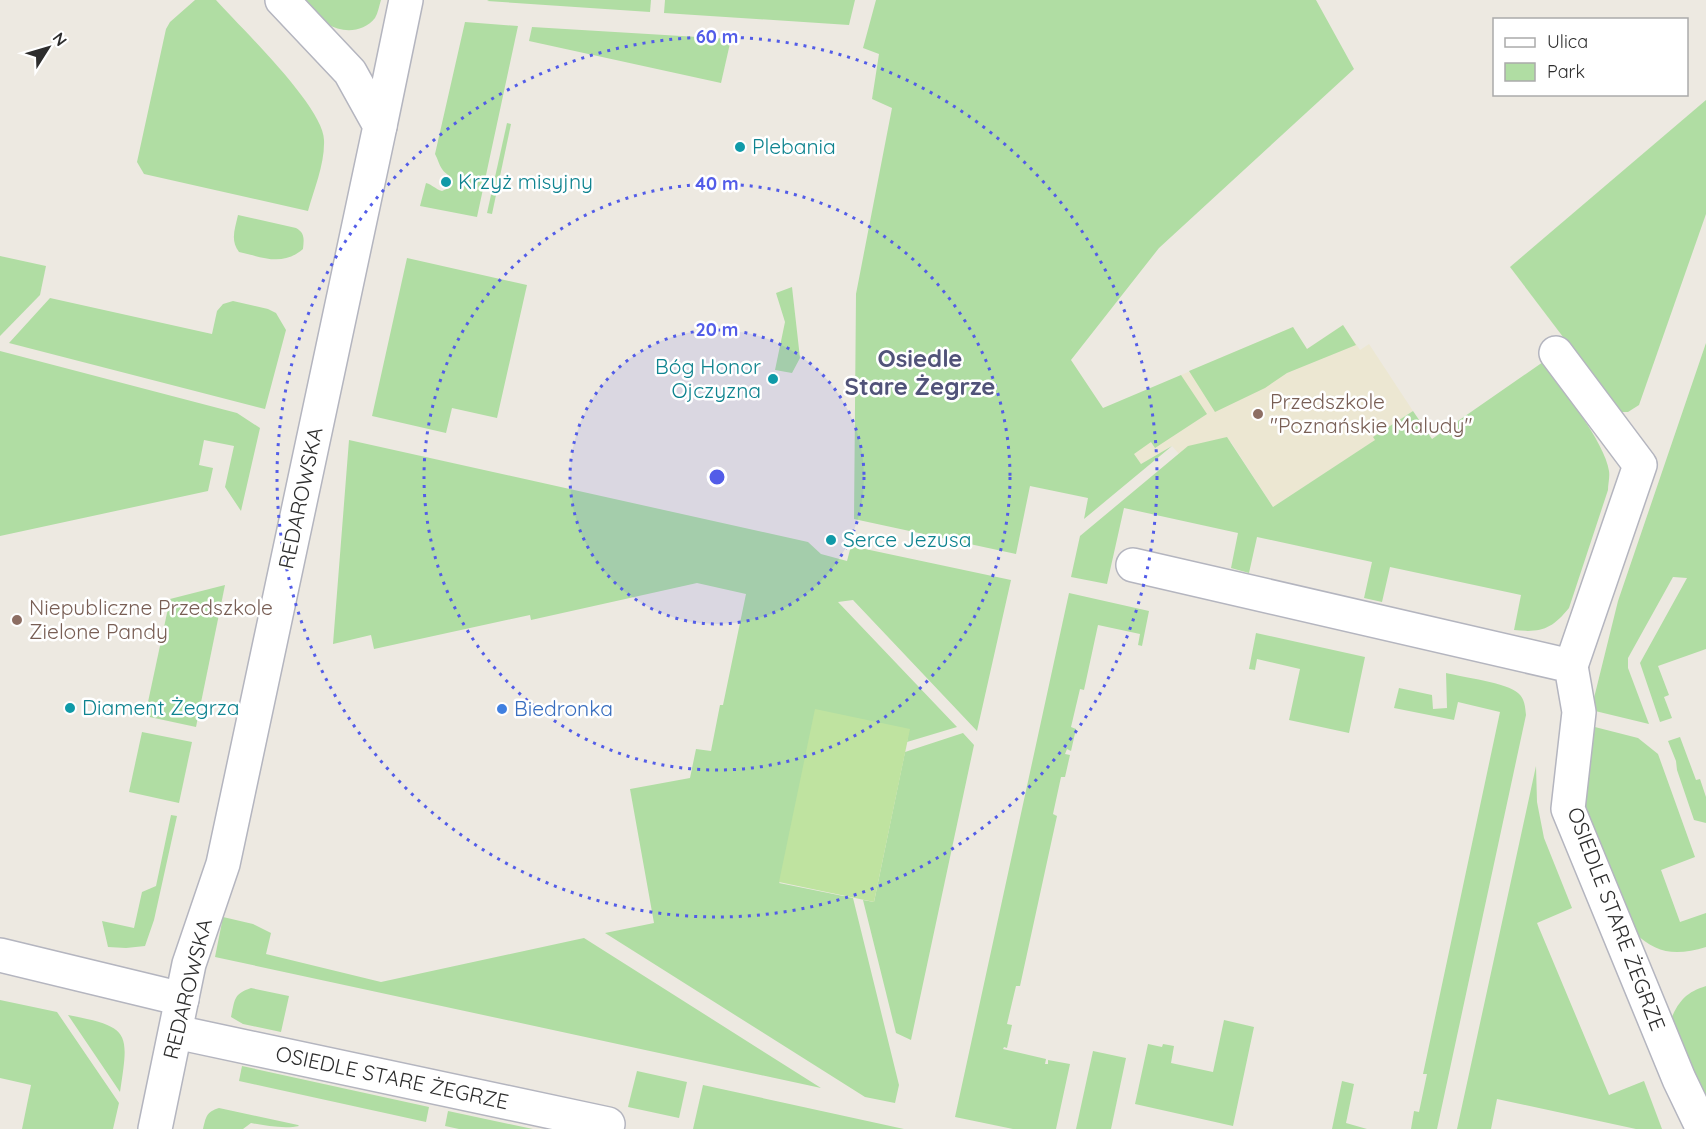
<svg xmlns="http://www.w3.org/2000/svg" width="1706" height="1129" viewBox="0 0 1706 1129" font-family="Quicksand,sans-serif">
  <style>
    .education { fill: #ece7d2 }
    .green { fill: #b0dda3 }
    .pitch { fill: #bfe3a0 }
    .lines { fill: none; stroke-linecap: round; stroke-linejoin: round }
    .street-casing { stroke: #b4b5bf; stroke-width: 36 }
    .street { stroke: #fff; stroke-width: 33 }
    .ring { fill: none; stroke: #525ce8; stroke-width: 3; stroke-dasharray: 3 6 }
    .culture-dot { fill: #0f9aa8; stroke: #fff; stroke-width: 2 }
    .education-dot { fill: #8d6e63; stroke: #fff; stroke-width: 2 }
    .shop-dot { fill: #3f7fe0; stroke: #fff; stroke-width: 2 }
    .labels { text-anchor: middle; stroke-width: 5; stroke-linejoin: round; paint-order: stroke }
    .culture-label { font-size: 21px; fill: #0d838f; stroke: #fff; text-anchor: start }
    .education-label { font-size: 21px; fill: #785e54; stroke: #fff; text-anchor: start }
    .street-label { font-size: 21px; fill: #2d2d2d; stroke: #fff }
    .shop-label { font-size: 21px; fill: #366cbe; stroke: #fff; text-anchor: start }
    .quarter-label { font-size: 24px; font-weight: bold; fill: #515379; stroke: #fff }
    .centre { fill: #525ce8; stroke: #fff; stroke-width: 3 }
    .ring-label { font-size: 18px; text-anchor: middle; font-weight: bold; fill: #525ce8; stroke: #fff; stroke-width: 5; stroke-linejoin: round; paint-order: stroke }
  </style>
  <rect width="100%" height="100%" fill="#ede9e1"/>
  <polygon class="education" points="1343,325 1360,350 1369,344 1413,411 1374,437 1376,440 1273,507 1231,442 1179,454 1172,446 1141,464 1133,454 1181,375 1293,327 1307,349"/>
  <g class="green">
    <path d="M 195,0 L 216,0 C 240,27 324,107 324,140 C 325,164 314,189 308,211 L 144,174 L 137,162 L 166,29 L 170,22 Z"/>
    <path d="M 303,0 L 381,0 C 379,6 378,13 375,18 C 363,33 342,33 327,24 C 318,19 310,8 303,0 Z"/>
    <polygon points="489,0 651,0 650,12 487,1"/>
    <polygon points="665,0 855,0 849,25 664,13"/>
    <polygon points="876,0 1316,0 1354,69 1159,248 1071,360 1103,408 1181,375 1207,414 1155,448 1151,442 1134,454 1141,464 1172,446 1084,519 1088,498 1030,486 1016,554 854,519 856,294 892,108 872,99 879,54 863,48"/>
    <path d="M 465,22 L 518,26 L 477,217 L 420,206 L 426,183 C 433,185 435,189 442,191 L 451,187 C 454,174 447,177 442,169 C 439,165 438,159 435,154 Z"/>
    <polygon points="532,27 731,39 721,83 529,41"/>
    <polygon points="1706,100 1706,214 1639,405 1628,412 1620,412 1510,267"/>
    <polygon points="507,123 511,124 492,214 487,213"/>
    <path d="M 238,215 L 296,228 C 305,233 304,239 303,249 C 282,267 263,257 239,252 C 230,240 235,229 238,215 Z"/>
    <polygon points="0,256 46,266 40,295 0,336"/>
    <polygon points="407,258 527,285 497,418 452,408 446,433 372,416"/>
    <polygon points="792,287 800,358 792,373 775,370 785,322 776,293"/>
    <polygon points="50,298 212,334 217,311 223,304 233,301 268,309 276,313 286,330 265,409 9,343"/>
    <polygon points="1343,325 1356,345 1287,373 1265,388 1215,412 1189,371 1293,327 1307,349"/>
    <polygon points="1706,343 1706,649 1658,666 1669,695 1664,697 1672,718 1660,722 1640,663 1687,578 1673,577 1628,658 1628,668 1649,724 1591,710 1618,601"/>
    <polygon points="0,351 237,413 260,428 241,511 225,487 234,446 204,440 199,465 213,468 208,491 0,536"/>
    <path d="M 1543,362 C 1561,388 1605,442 1609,471 C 1610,477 1608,484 1608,490 L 1569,608 C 1552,629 1541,633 1514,630 L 1521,595 L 1390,567 L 1382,602 L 1364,598 L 1372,562 L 1257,537 L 1249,573 L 1231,568 L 1238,533 L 1124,508 L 1107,584 L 1071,577 L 1080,536 L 1188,446 L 1227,437 L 1273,507 L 1375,440 L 1373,437 L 1413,411 L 1432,439 Z"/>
    <polygon points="349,440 808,542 821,554 847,561 851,546 1011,580 977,731 853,600 838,602 957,727 907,742 909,729 779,883 853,898 899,1085 895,1103 865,1097 605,933 654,923 630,789 690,778 696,749 711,751 720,705 723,705 746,594 697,583 531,620 530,615 374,649 371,635 333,644"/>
    <polygon points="225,585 196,727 145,716 170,599"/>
    <polygon points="1069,593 1149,611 1142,646 1138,645 1140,634 1098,625 1084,690 1080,689 1071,727 1076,729 1071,751 1067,749 1065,754 1070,755 1065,777 1061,777 1053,814 1057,816 1020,986 1016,986 1007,1024 1012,1025 1007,1048 1004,1047 1003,1049 1046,1059 1045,1064 1048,1064 1048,1060 1070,1064 1056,1129 1013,1129 955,1117"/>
    <polygon points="1256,633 1365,657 1349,733 1289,720 1300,669 1257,659 1255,670 1249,669"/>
    <path d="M 1446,673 C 1462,677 1508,683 1518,693 C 1525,699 1525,707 1526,715 L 1437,1129 L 1411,1129 L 1414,1111 L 1419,1112 L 1427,1074 L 1423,1074 L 1500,712 L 1458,702 L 1454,720 L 1394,708 L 1399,688 L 1432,695 L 1433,709 L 1447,708 Z"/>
    <path d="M 1587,725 L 1638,738 L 1658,754 L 1695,857 L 1661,870 L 1680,922 L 1706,913 L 1706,947 C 1676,956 1656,954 1634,932 L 1583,808 Z"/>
    <polygon points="142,732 192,742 179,803 129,792"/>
    <polygon points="963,733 974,745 911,1040 896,1033 863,900 874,902 905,752"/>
    <polygon points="1680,737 1696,780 1700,779 1706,797 1706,823 1694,820 1677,770 1676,761 1668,741"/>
    <polygon points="1536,766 1537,802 1544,838 1572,908 1537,923 1609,1095 1644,1081 1662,1129 1636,1129 1497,1099 1491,1129 1457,1129"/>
    <polygon points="171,815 177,816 154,920 145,946 126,948 108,947 102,921 134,928 142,892 156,886"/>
    <polygon points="223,917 253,924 271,933 266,954 381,982 584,938 821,1088 215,957"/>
    <path d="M 1706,986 L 1706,1117 L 1671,1019 C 1679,1000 1687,992 1706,986 Z"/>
    <path d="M 251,988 L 289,996 L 281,1032 L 243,1024 L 231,1017 C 235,1000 233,994 251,988 Z"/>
    <polygon points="0,1000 57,1012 119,1103 113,1129 22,1129 31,1085 0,1078"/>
    <path d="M 68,1015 C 131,1027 129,1032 120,1092 Z"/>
    <polygon points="1224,1020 1254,1027 1233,1126 1135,1104 1148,1044 1162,1047 1163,1044 1174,1046 1171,1063 1213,1072"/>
    <polygon points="1093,1051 1126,1058 1111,1129 1076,1129"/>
    <polygon points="242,1066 429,1107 426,1122 239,1081"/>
    <polygon points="637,1071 687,1082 679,1118 628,1107"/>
    <polygon points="1342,1081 1354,1084 1346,1123 1367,1129 1332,1129"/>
    <polygon points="703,1085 904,1129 693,1129"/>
    <path d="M 219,1108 L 298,1125 L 299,1126 C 286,1129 265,1126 251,1123 L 243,1129 L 203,1129 C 206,1117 206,1112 219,1108 Z"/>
    <polygon points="448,1111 533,1129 459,1129 445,1126"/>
  </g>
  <polygon class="pitch" points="815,709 910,729 874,902 779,882"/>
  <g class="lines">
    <defs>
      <g id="street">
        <polyline points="380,126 406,0"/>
        <polyline points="1556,353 1640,465 1571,666"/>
        <polyline points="1133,565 1571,666 1579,712 1568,809 1679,1079 1703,1129"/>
        <polyline points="0,955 182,999"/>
        <polyline points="176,1032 608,1124"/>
        <polyline points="155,1129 189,964 223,864 380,126 350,72 282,0"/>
      </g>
    </defs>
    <use href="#street" class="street-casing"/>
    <use href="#street" class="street"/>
  </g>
  <circle cx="717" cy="477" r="147" fill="#525ce8" fill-opacity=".12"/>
  <g class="ring">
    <circle cx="717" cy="477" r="147"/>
    <circle cx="717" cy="477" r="293"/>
    <circle cx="717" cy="477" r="440"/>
  </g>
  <g class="culture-dot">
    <circle cx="740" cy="147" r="6"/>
    <circle cx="446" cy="182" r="6"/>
    <circle cx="773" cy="379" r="6"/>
    <circle cx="831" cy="540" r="6"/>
    <circle cx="70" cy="708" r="6"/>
  </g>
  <g class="education-dot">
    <circle cx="1258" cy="414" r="6"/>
    <circle cx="17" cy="620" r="6"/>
  </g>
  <circle class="shop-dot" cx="502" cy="709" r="6"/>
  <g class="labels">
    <g class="culture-label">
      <text x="752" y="154">Plebania</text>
      <text x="458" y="189">Krzyż misyjny</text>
      <text x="761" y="374" text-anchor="end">Bóg Honor<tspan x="761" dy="24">Ojczyzna</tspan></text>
      <text x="843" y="547">Serce Jezusa</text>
      <text x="82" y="715">Diament Żegrza</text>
    </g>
    <g class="education-label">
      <text x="1270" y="409">Przedszkole<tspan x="1270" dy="24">"Poznańskie Maludy"</tspan></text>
      <text x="29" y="615">Niepubliczne Przedszkole<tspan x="29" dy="24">Zielone Pandy</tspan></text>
    </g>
    <g class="street-label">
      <text transform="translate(301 498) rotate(-78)" y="7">REDAROWSKA</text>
      <text transform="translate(1616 919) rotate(69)" y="7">OSIEDLE STARE ŻEGRZE</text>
      <text transform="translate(188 989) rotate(-76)" y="7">REDAROWSKA</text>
      <text transform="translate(392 1078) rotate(12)" y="7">OSIEDLE STARE ŻEGRZE</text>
    </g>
    <g class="shop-label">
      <text x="514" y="716">Biedronka</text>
    </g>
    <g class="quarter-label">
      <text x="920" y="367">Osiedle<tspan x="920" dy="28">Stare Żegrze</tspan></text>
    </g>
  </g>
  <circle cx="717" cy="477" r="9" class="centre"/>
  <g class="ring-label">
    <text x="717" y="43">60 m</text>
    <text x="717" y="190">40 m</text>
    <text x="717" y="336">20 m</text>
  </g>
  <rect x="1493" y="18" width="195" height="78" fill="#ffffff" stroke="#ababab" stroke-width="1.5"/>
  <rect x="1505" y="38" width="30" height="9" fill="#ffffff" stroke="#ababab" stroke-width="1.5"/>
  <text x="1547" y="48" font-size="18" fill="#2d2d2d">Ulica</text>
  <rect x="1505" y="63" width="30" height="18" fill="#b0dda3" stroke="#ababab" stroke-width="1.5"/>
  <text x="1547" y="78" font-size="18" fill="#2d2d2d">Park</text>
  <g transform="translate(48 48) rotate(53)" stroke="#ffffff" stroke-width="4.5" paint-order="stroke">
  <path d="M0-4.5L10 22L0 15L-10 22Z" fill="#2d2d2d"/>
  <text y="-9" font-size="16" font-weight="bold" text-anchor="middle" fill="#2d2d2d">N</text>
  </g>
</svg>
